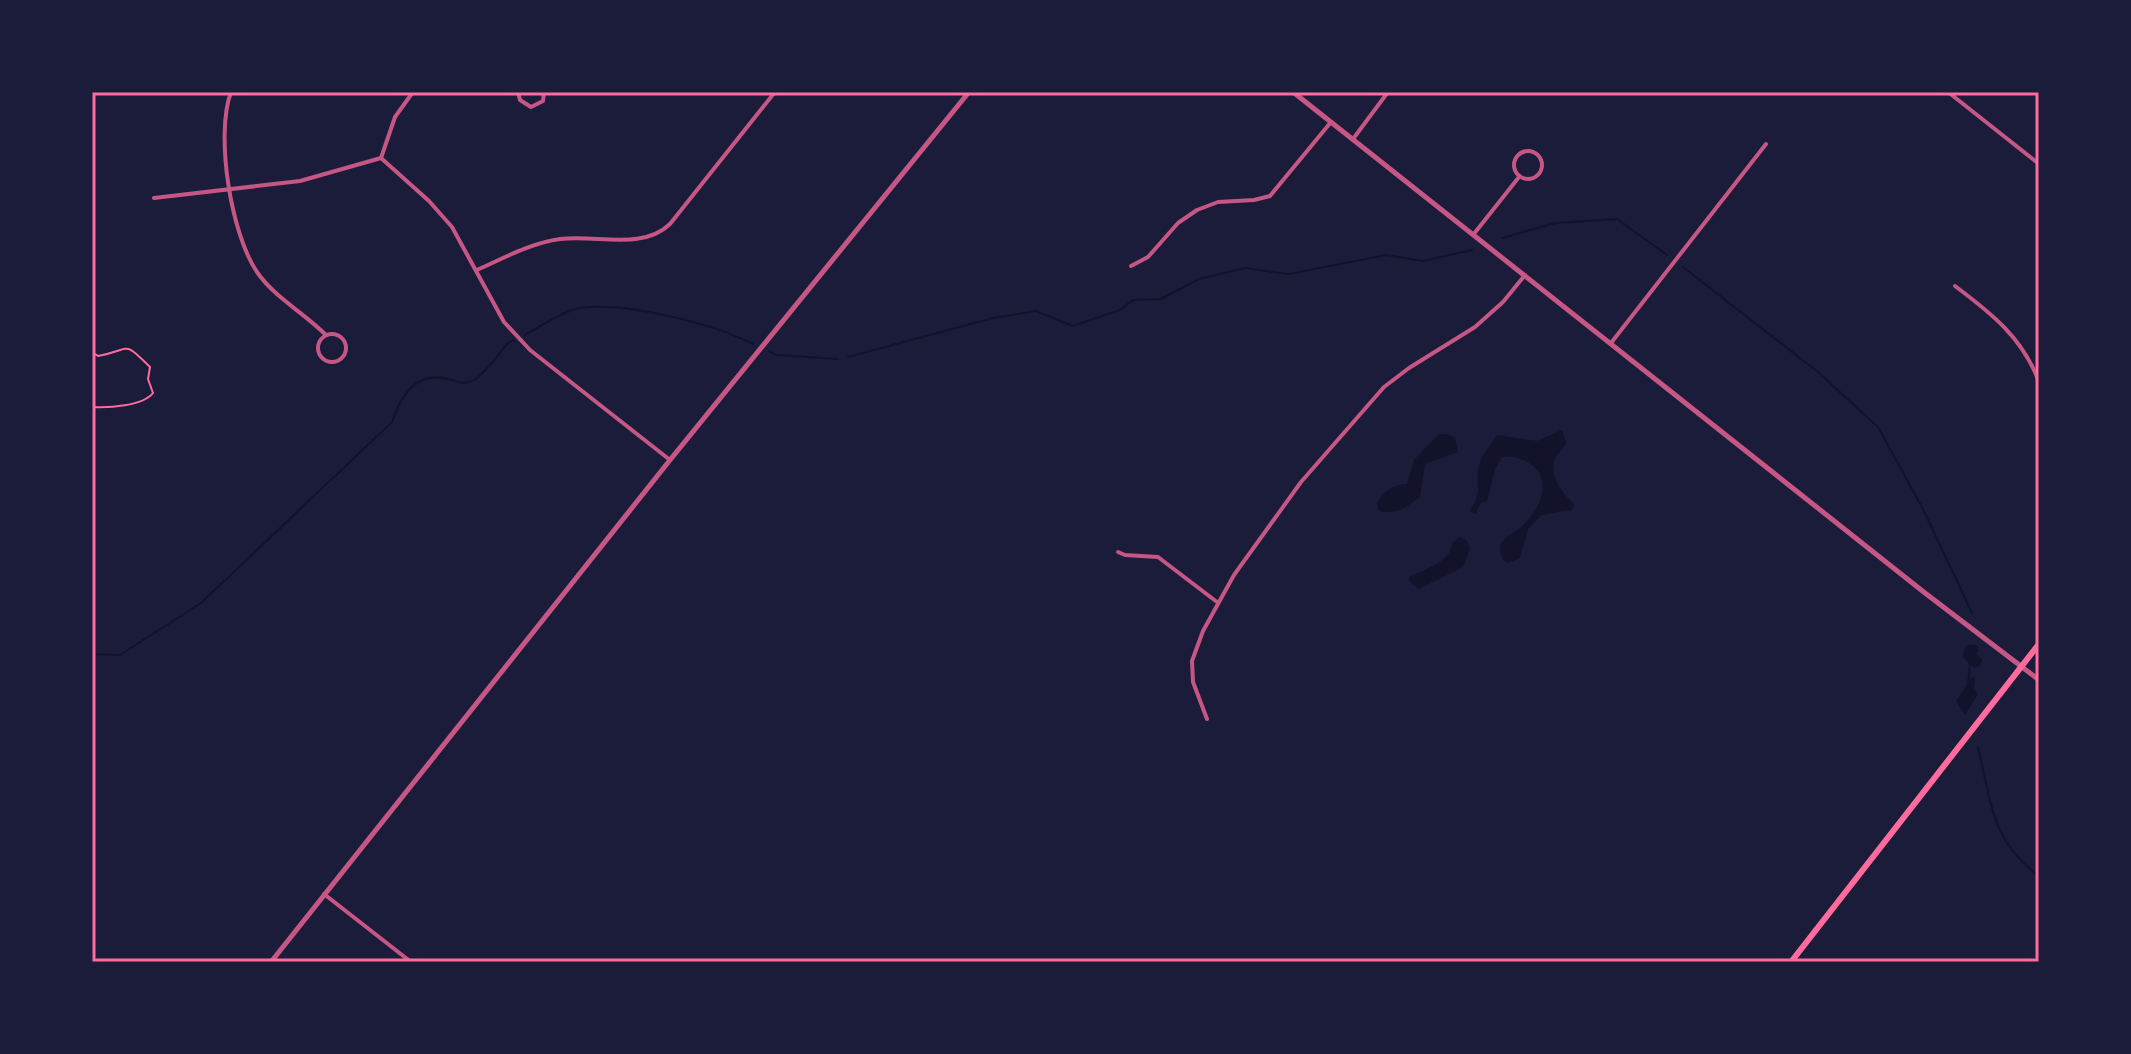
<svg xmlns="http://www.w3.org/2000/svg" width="2131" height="1054" viewBox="0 0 2131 1054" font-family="Manrope,sans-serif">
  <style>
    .water { fill: #12122b }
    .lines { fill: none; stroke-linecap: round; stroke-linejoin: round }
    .stream { stroke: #12122b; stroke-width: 2 }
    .path { stroke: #ff6b9d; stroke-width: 2 }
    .minor { stroke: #c65784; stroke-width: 4 }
    .tertiary { stroke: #c65784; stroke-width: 5 }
    .secondary { stroke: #ff6b9d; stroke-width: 6 }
    .neatline { fill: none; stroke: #ff6b9d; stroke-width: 3 }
  </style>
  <rect width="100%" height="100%" fill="#1b1b3a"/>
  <g class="water">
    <path d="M 1562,430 L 1566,443 C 1563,449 1557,453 1555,459 C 1548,475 1564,495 1575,505 L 1571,511 C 1560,509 1552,515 1541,515 L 1528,529 L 1520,558 L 1508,563 L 1503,560 C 1501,554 1498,548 1502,542 C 1506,536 1512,534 1517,530 C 1537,516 1555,483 1532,465 C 1523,458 1513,455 1502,457 L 1495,469 L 1487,501 L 1481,502 L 1476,514 L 1469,511 C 1483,495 1476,483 1479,465 C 1482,454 1491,445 1497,435 L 1537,441 Z"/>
    <path d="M 1439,434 L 1447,434 L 1455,438 L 1458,452 L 1425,464 L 1420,497 C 1407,507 1395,515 1379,511 L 1377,503 C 1386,490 1391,485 1407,484 L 1414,460 Z"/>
    <path d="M 1460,537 L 1467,541 L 1470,549 L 1463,567 L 1419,589 L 1410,582 L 1409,577 C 1424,569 1452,562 1452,543 Z"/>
    <polygon points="1967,645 1976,645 1978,650 1976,654 1982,659 1980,666 1974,668 1962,656"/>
    <polygon points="1972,677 1975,678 1974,688 1978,694 1965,715 1956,701"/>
  </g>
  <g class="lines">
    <g class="stream">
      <polyline points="1502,238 1555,223 1617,219 1667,255"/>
      <polyline points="1683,267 1818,372 1878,427 1923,509 1972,613"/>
      <path d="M 525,335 C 539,327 565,310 580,308 C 625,302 712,323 753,344"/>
      <polyline points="770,352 777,355 838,359"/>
      <polyline points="848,357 993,318 1036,311 1073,326 1120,310 1133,300 1161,299 1199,279 1245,268 1289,274 1386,255 1423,261 1472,250"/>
      <path d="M 92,654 L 120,655 L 201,603 L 392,422 C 400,398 414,373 443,378 C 454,379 462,387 474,380 C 486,373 498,354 508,343 L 514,340"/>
      <polyline points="1968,687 1970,662"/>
      <path d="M 1978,747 C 1991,800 1991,842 2039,876"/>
    </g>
    <path class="path" d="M 92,352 L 98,356 C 132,350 122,339 150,367 L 148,379 L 153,393 C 143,406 108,408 92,407"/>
    <g class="minor">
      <path d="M 231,92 C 215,135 231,234 257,272 C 274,297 304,313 326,335"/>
      <polyline points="413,92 395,117 381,158 429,201 452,227 504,322 530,350 670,460"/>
      <polyline points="518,92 520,100 531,107 543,101 544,92"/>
      <polyline points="1948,92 2039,164"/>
      <polyline points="1353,139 1388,92"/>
      <circle cx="1528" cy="165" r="14"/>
      <polyline points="154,198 300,181 381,158"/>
      <polyline points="1473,235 1519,177"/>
      <polyline points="1131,266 1148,257 1178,223 1197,210 1218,202 1254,200 1270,196 1331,122"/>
      <path d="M 477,270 C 504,258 531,243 560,239 C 596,234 642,251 670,224 L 775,92"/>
      <path d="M 1955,286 C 1991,313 2023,338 2039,382"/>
      <circle cx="332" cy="348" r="14"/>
      <polyline points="1611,343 1766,144"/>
      <polyline points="1118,552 1125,555 1158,557 1217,602"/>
      <polyline points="1207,719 1193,682 1192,661 1203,631 1234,575 1301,482 1384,387 1409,368 1475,327 1503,302 1525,275"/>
      <polyline points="324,894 411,962"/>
    </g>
    <g class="tertiary">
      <polyline points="1293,92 1925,593 2039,680"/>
      <polyline points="271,962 670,460 969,92"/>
    </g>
    <polyline class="secondary" points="1791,962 2039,644"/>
  </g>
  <rect width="2131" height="1054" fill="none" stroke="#1b1b3a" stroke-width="188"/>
  <rect x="94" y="94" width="1943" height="866" class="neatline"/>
</svg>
